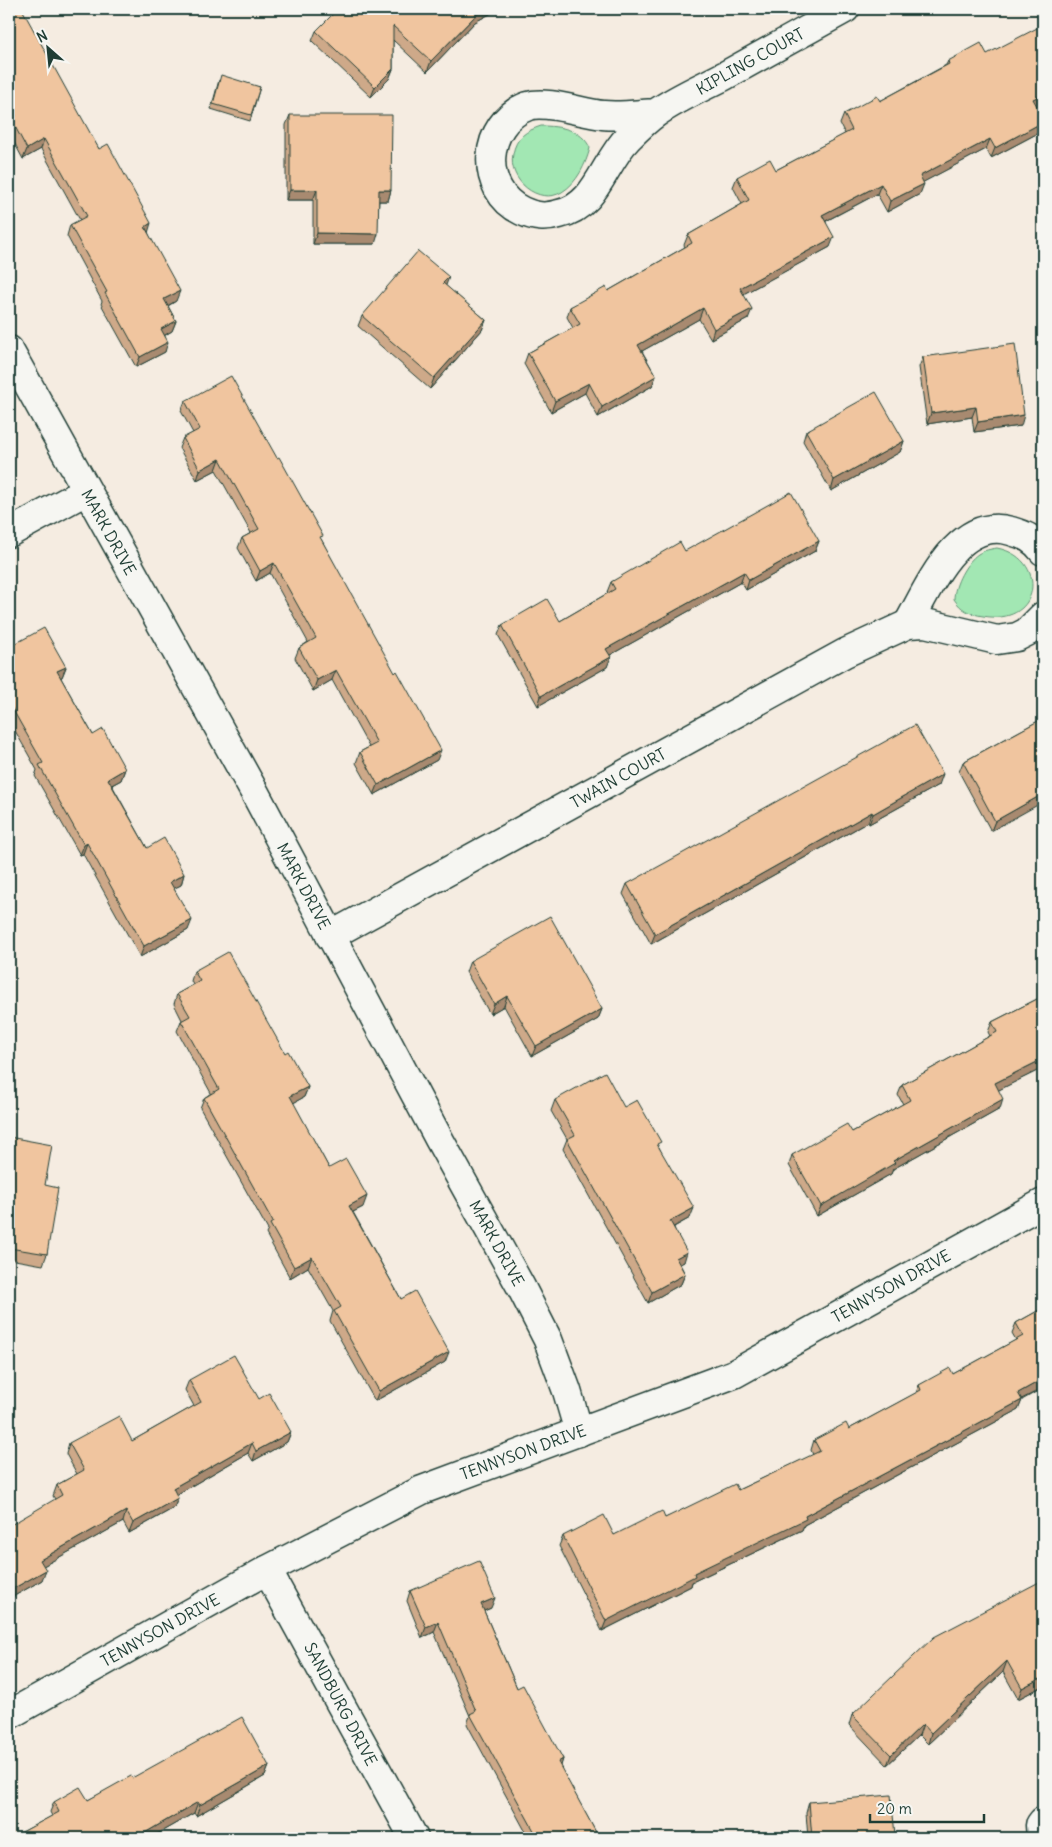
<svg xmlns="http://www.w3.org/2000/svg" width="1052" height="1847" viewBox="0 0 1052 1847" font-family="Delius,sans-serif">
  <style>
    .green { fill: #a2e7b3; stroke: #609274 }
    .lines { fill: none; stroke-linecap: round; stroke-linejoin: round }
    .minor-casing { stroke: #1f3d34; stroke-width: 31 }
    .minor { stroke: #f6f6f2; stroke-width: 28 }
    .wall { fill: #cea989; stroke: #1f3d34 }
    .shaded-wall { fill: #a88a6f; stroke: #1f3d34 }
    .building { fill: #f0c59f; stroke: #1f3d34 }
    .labels { text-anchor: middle; stroke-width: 4; stroke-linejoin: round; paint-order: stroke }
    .street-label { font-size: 16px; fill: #1f3d34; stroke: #f6f6f2 }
  </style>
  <rect width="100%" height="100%" fill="#f5ece1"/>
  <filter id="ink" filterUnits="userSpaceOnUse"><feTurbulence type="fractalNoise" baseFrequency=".02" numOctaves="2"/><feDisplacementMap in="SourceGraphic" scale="10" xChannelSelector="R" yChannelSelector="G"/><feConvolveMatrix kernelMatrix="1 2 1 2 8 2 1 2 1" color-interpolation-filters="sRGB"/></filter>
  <g filter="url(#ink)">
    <g class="green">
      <path d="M 541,126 C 559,126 582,129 590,148 C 586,164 577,183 562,192 C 539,206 507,180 513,154 C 516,137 526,131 541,126 Z"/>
      <path d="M 997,548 C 1049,558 1042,627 983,616 C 970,614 961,610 954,599 C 954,585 966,562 978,554 C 984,550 991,549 997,548 Z"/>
    </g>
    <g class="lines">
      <defs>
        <g id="minor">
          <path d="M 655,113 C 638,114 620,117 603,115 C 582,113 547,100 528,106 C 482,123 478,190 522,211 C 535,217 545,218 559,214 C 597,206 603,163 628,138 C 636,130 646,120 656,113 C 677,98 703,87 726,75 C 765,53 805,31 845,9"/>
          <polyline points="9,350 255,793 439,1139 521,1287 548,1340 567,1391 579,1432"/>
          <polyline points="9,533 86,491"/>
          <path d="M 908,624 C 929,587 958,515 1011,531 C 1025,535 1034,539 1043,551"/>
          <polyline points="330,936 845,653 908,624 925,623 997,640 1017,637 1027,632 1043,616"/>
          <polyline points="267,1570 414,1838"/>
          <polyline points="9,1715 267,1570 422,1490 734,1374 1043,1203"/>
          <polyline points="1041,1838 1040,1825 1043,1821"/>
        </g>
      </defs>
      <use href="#minor" class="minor-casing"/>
      <use href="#minor" class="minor"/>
    </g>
    <g class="wall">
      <polygon points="9,9 99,149 148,232 176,301 168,306 176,321 172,331 165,335 165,352 136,367 101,304 102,301 67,236 70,225 80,220 41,149 23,159 9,133 9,125 10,121 9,119"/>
      <polygon points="338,9 499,9 475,22 427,72 393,40 393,69 389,79 371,97 312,41 316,31"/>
      <polygon points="987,54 1037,105 1043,117 1043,127 1042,131 991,158 986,149 923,182 920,194 887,212 877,194 826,221 830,247 743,294 748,319 711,339 699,319 642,351 656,376 652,386 598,417 585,393 551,412 524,364 528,353 573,328 567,317 570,307 608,291 685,247 684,245 688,235 742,204 733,187 737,177 776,170 845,134 840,124 844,114 880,101 946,65 948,61"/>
      <polygon points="219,80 260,87 250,121 211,109"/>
      <polygon points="290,115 391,190 388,201 379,201 375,244 313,244 313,200 286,200 286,125"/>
      <polygon points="446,286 486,320 482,330 430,389 358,326 362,316"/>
      <polygon points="923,357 1021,426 974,432 972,417 927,424 919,367"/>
      <polygon points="185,401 321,539 437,760 374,795 356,763 360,752 369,747 332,680 313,691 295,658 299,648 308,642 270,573 256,581 238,548 242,538 251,533 216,470 197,480 179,448 183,438 193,433 181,411"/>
      <polygon points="806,431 904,441 900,452 831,491 803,441"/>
      <polygon points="819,541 815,551 746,590 741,582 610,655 607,667 538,706 498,635 502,625 560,621 608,593 607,592 611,582 685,551"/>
      <polygon points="9,647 66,667 62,677 61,678 93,735 125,769 121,780 112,785 147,848 184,874 181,885 174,888 188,930 140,957 83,854 80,855 35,776 37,770 9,720"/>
      <polygon points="1040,720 991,831 959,772 963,762"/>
      <polygon points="939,785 869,824 868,822 651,944 623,894 627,884"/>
      <polygon points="470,961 602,1009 598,1019 532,1056 504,1006 490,1014 466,972"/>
      <polygon points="194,971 285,1053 308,1087 304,1097 293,1103 329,1168 363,1207 353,1212 401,1299 445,1362 375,1401 330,1321 333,1311 308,1267 290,1278 266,1234 268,1230 200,1108 204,1098 211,1093 177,1031 181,1021 182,1020 174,1004 177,994 193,985 191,981"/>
      <polygon points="1043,996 1043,1068 998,1090 1000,1109 893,1169 891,1174 817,1216 789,1165 792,1155 852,1132 903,1104 898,1095 902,1085 990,1036 988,1032 992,1022"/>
      <polygon points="555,1100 624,1107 659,1147 690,1218 674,1227 684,1262 680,1264 685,1274 681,1284 648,1303 563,1149 567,1139 551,1111"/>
      <polygon points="9,1137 45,1185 47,1254 43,1265 9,1259"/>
      <polygon points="1043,1308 1043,1388 1022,1400 1018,1410 804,1525 802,1530 692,1582 691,1586 602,1631 559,1546 563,1536 614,1535 665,1518 738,1490 813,1455 811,1450 814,1440 849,1429 916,1393 919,1385 953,1374 1016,1340 1012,1333 1016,1323"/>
      <polygon points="189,1380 259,1399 291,1432 287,1442 253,1461 248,1453 176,1495 178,1498 174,1508 129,1533 123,1522 43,1566 42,1580 9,1599 55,1499 53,1496 57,1485 77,1474 66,1454 69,1443 132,1441 194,1406 185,1390"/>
      <polygon points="1043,1580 1043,1686 1018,1699 1003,1672 928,1744 919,1735 887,1765 849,1725 852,1715"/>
      <polygon points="410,1591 491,1608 484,1611 517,1688 563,1759 560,1767 599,1838 529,1838 467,1724 470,1716 434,1632 422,1638 407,1601"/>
      <polygon points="269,1766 265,1776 196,1816 194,1813 150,1838 11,1838 52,1816 50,1812 54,1802 88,1800 132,1778"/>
      <polygon points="809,1802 895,1835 904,1838 808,1838 806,1813"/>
    </g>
    <g class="shaded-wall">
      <polygon points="484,9 499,9 475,22 427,72 431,61 479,12"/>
      <polygon points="393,69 389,79 371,97 375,87"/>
      <polygon points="1043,94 1043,102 1030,109 1033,99"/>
      <polygon points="1043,122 1043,127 1042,131 991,158 995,148"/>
      <polygon points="44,139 41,149 23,159 27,149"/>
      <polygon points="990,139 986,149 916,186 920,176"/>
      <polygon points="881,184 877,194 818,225 822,215"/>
      <polygon points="924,184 920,194 887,212 890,201"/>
      <polygon points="290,190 317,190 313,200 286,200"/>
      <polygon points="379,190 391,190 388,201 375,201"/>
      <polygon points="151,223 148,233 145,227"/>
      <polygon points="317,233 378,234 375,244 313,244"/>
      <polygon points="834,237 830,247 736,298 740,288"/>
      <polygon points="449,277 445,288 443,283"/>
      <polygon points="180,291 176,301 160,310 164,299"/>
      <polygon points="703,308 699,319 635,355 638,345"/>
      <polygon points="752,309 748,319 711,339 714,329"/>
      <polygon points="486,320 482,330 430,389 434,378"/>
      <polygon points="176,321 172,331 158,339 161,329"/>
      <polygon points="168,342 165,352 136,367 140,357"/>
      <polygon points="656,376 652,386 598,417 602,407"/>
      <polygon points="589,383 585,393 551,412 555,401"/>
      <polygon points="976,407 972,417 927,424 931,413"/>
      <polygon points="1024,415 1021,426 974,432 978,422"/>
      <polygon points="904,441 900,452 831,491 834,480"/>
      <polygon points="220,459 216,470 197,480 200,470"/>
      <polygon points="819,541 815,551 746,590 749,580"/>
      <polygon points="274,563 270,573 256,581 260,571"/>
      <polygon points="744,572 741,582 603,659 606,649"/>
      <polygon points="611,657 607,667 538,706 541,696"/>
      <polygon points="66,667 62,677 53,681 57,671"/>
      <polygon points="336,670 332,680 313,691 317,680"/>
      <polygon points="441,750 437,760 374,795 378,785"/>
      <polygon points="125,769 121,780 104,789 108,779"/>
      <polygon points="943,774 939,785 869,824 873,814"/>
      <polygon points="1043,794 1043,802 991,831 995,821"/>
      <polygon points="872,812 868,822 651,944 655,934"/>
      <polygon points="87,843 83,854 80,855 84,845"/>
      <polygon points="184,874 181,885 167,892 170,882"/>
      <polygon points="192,920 188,930 140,957 144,946"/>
      <polygon points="507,996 504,1006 490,1014 494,1004"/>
      <polygon points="602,1009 598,1019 532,1056 536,1046"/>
      <polygon points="1043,1059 1043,1068 991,1094 995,1083"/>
      <polygon points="308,1087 304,1097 286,1107 290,1096"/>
      <polygon points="1003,1099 1000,1109 893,1169 891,1174 817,1216 821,1206 893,1161"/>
      <polygon points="367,1196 363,1207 345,1216 349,1206"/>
      <polygon points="694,1208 690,1218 666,1231 670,1221"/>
      <polygon points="687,1252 684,1262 672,1268 676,1258"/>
      <polygon points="312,1257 308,1267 290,1278 294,1267"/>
      <polygon points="685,1274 681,1284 648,1303 652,1292"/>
      <polygon points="449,1352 445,1362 375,1401 379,1391"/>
      <polygon points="1043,1379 1043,1388 1014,1403 1018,1393"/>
      <polygon points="1022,1400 1018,1410 804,1525 802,1530 692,1582 691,1586 602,1631 606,1621 694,1573 805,1516"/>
      <polygon points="291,1432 287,1442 253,1461 256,1451"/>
      <polygon points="252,1443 248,1453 169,1499 173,1488"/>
      <polygon points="178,1498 174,1508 129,1533 133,1523"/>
      <polygon points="126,1511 123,1522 36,1570 40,1560"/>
      <polygon points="46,1570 42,1580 9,1599 9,1591"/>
      <polygon points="495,1598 491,1608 477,1614 481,1604"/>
      <polygon points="438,1622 434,1632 422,1638 426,1627"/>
      <polygon points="1007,1661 1003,1672 928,1744 931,1733"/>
      <polygon points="1043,1677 1043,1686 1018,1699 1022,1688"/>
      <polygon points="923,1724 919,1735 887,1765 891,1755"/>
      <polygon points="563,1759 560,1769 558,1762"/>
      <polygon points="269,1766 265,1776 196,1816 200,1805"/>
      <polygon points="198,1802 194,1813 150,1838 136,1838"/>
    </g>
    <g class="building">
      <polygon points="9,9 22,9 99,149 108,144 151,223 145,227 180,291 164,299 176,321 161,329 168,342 140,357 105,293 107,292 70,225 87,216 44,139 27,149 11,119 16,116 9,102"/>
      <polygon points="338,9 484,9 479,12 431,61 393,26 393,69 375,87 316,31"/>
      <polygon points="1041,26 1043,30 1043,94 1033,99 1043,117 1043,122 995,148 990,139 920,176 924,184 890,201 881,184 822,215 834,237 740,288 752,309 714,329 703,308 638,345 656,376 602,407 589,383 555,401 528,353 580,324 570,307 606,287 608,291 692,243 688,235 749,200 737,177 770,159 776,170 852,130 844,114 877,96 880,101 949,64 948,61 981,43 987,54"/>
      <polygon points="221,75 260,87 251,115 213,104"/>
      <polygon points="290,115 392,115 391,190 379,190 378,234 317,233 317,190 290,190"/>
      <polygon points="418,251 449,277 443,283 486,320 434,378 362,316"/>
      <polygon points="1015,344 1024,415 978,422 976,407 931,413 923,357"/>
      <polygon points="231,376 277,458 279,457 323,536 320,537 395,673 397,671 441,750 378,785 360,752 377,743 336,670 317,680 299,648 316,638 274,563 260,571 242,538 259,529 220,459 200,470 183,438 200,429 185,401"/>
      <polygon points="876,392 904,441 834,480 806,431"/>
      <polygon points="791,492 819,541 749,580 744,572 606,649 611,657 541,696 502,625 547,599 560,621 615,589 611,582 680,542 685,551"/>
      <polygon points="44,628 66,667 57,671 93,735 103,729 125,769 108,779 147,848 164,838 184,874 170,882 192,920 144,946 87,843 84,845 39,765 43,763 9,703 9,647"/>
      <polygon points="1040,720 1043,725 1043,794 995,821 963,762"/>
      <polygon points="915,725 943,774 873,814 872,812 655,934 627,884"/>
      <polygon points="550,916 602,1009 536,1046 507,996 494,1004 470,961"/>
      <polygon points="228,952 285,1053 288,1051 308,1087 290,1096 329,1168 346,1159 367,1196 349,1206 401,1299 415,1291 449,1352 379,1391 334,1311 341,1307 312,1257 294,1267 270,1224 273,1222 204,1098 219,1089 181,1021 190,1016 177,994 200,981 194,971"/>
      <polygon points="1043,996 1043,1059 995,1083 1003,1099 893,1161 895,1163 821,1206 792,1155 847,1124 852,1132 910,1100 902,1085 997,1032 992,1022"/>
      <polygon points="605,1072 624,1107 637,1100 661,1142 657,1144 694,1208 670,1221 687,1252 676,1258 685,1274 652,1292 567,1139 575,1135 555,1100"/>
      <polygon points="9,1137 52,1145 45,1185 58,1188 47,1254 9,1248"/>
      <polygon points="1043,1308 1043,1379 1018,1393 1022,1400 805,1516 806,1519 694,1573 695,1576 606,1621 563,1536 604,1515 614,1535 662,1511 665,1518 735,1484 738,1490 820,1451 814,1440 846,1423 849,1429 921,1390 919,1385 950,1368 953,1374 1023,1336 1016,1323"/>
      <polygon points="234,1355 259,1399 269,1393 291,1432 256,1451 252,1443 173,1488 178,1498 133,1523 126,1511 40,1560 46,1570 9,1591 9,1526 62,1495 57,1485 84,1470 69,1443 119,1416 132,1441 201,1402 189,1380"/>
      <polygon points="479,1561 495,1598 481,1604 517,1688 523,1685 563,1759 558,1762 599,1838 538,1838 470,1714 476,1711 438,1622 426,1627 410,1591"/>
      <polygon points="1043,1580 1043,1677 1022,1688 1007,1661 931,1733 923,1724 891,1755 852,1715 934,1637"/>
      <polygon points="242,1717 269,1766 200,1805 198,1802 136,1838 11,1838 59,1812 54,1802 80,1787 88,1800 131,1776 132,1778"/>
      <polygon points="891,1795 895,1835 904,1834 904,1838 812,1838 809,1802"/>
    </g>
  </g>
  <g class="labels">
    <g class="street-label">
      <text transform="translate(750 61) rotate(-29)" y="6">KIPLING COURT</text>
      <text transform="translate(109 532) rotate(61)" y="6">MARK DRIVE</text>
      <text transform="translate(618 778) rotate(-29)" y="6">TWAIN COURT</text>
      <text transform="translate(304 886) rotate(62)" y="6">MARK DRIVE</text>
      <text transform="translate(497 1243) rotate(61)" y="6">MARK DRIVE</text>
      <text transform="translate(891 1286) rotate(-29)" y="6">TENNYSON DRIVE</text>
      <text transform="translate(523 1452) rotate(-20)" y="6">TENNYSON DRIVE</text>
      <text transform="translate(160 1630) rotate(-29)" y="6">TENNYSON DRIVE</text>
      <text transform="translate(341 1704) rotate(62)" y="6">SANDBURG DRIVE</text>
    </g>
  </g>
  <rect width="1052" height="1847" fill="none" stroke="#f6f6f2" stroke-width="30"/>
  <rect x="15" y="15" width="1022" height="1817" fill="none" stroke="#1f3d34" stroke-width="2" filter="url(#ink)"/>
  <g transform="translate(48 48) rotate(333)" stroke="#f6f6f2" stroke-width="4" paint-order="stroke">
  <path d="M0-4L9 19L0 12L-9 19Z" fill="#1f3d34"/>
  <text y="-8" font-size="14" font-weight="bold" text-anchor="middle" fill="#1f3d34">N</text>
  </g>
  <path d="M870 1814v8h114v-8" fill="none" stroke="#1f3d34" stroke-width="2.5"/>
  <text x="877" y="1814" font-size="15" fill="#1f3d34" stroke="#f6f6f2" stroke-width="4" paint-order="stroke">20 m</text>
</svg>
